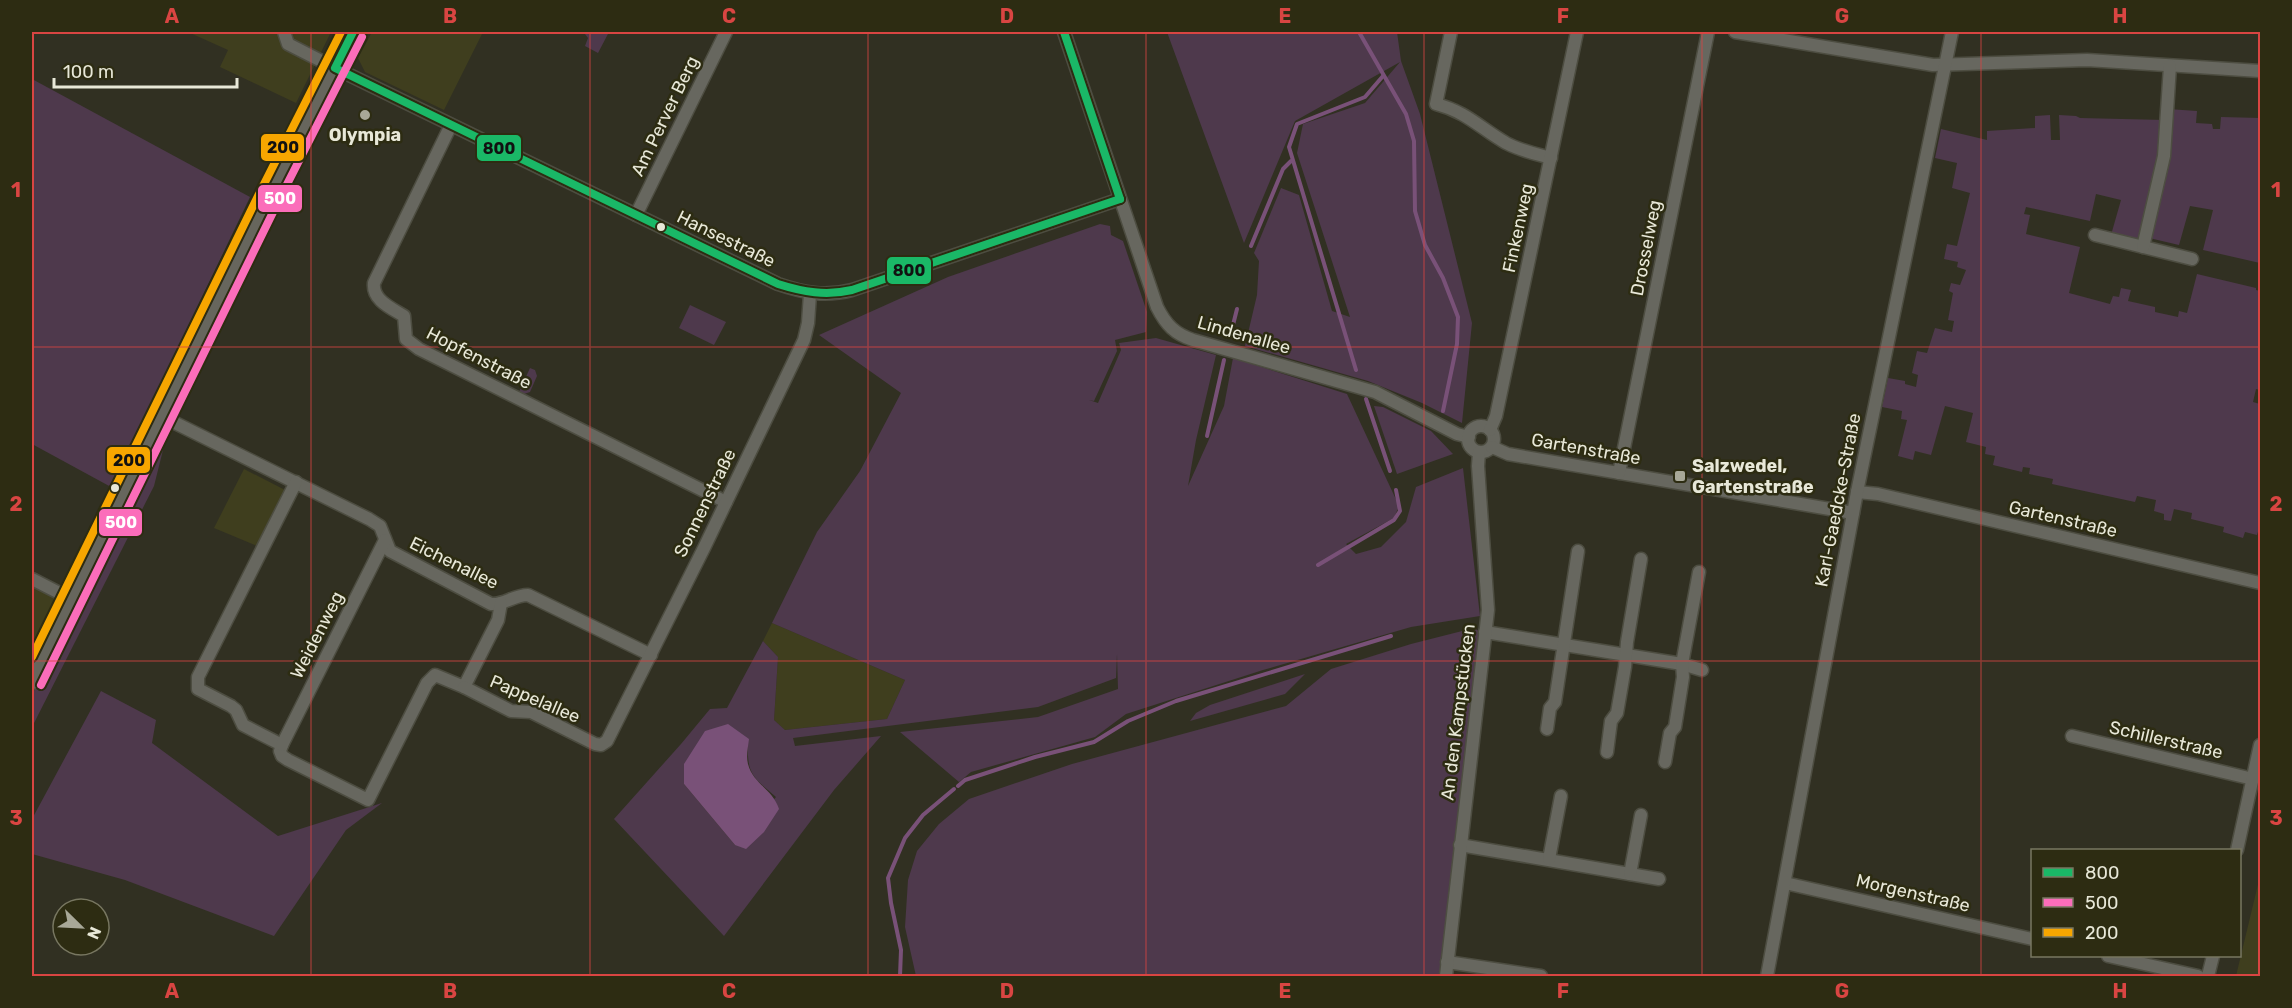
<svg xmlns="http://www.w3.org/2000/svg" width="2292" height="1008" viewBox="0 0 2292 1008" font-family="Rubik,sans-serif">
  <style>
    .built { fill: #3f3e1e }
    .green { fill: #4e394c; fill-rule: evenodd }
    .water { fill: #795178 }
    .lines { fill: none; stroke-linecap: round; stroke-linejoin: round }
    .stream { stroke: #795178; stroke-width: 4 }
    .street-casing { stroke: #4d4d41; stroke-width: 15 }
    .primary-casing { stroke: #4d4d41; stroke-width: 21 }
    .street { stroke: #67675f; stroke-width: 12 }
    .primary { stroke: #67665d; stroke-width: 18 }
    .bus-1-casing { stroke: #2d2c12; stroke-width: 12 }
    .bus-2-casing { stroke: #2d2c12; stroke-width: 12 }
    .bus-3-casing { stroke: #2d2c12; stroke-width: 12 }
    .bus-1 { stroke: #1ab867; stroke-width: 8 }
    .bus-2 { stroke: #fb6dba; stroke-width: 8 }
    .bus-3 { stroke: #f7a600; stroke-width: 8 }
    .grid { fill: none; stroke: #d94542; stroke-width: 1.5; stroke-opacity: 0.55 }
    .poi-dot { fill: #a8a898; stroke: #2d2c12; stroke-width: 2 }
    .bus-dot { fill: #e8e8d8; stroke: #2d2c12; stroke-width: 2 }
    .labels { text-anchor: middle; stroke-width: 5; stroke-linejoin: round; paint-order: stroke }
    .street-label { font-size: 18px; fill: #e8e8d8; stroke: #2d2c12 }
    .poi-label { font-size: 18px; font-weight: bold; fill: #e8e8d8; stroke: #2d2c12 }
    .line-badge { stroke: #2d2c12; stroke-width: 2 }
    .badge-label { font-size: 16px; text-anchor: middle; font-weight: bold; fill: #fff }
    .pale-badge-label { font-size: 16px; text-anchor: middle; font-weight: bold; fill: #111 }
    .neatline { fill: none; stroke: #d94542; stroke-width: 2 }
    .grid-label { font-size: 20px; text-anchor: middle; font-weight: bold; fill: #d94542 }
  </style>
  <rect width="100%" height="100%" fill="#313022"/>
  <g class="built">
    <polygon points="188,32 331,32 296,103 220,67 228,50"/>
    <polygon points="372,32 483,32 444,110 365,72 358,58"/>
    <polygon points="244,469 285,490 257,546 214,528"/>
    <polygon points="32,581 57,595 32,646"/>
    <polygon points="772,623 905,680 887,719 785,730 774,720 778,657 763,641"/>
    <polygon points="2260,876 2260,976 2236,976"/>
  </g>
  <g class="green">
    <polygon points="586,32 609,32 598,53 585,46 588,38 585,34"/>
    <polygon points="1167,32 1397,32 1401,61 1420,114 1472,323 1462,423 1422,403 1368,381 1245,346 1257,295 1259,261 1254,253 1281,188 1299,195 1332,311 1350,317 1297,153 1303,124 1365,103 1400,62 1295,121 1244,243"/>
    <polygon points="32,79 250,197 111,487 32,444"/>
    <polygon points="2168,109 2197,111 2196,123 2212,124 2213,129 2220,129 2221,117 2260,118 2260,263 2203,250 2213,210 2190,206 2179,245 2145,237"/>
    <polygon points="2050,115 2051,140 2060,140 2059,115 2076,116 2080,118 2165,120 2143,241 2111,235 2121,200 2096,194 2090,221 2026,207 2024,214 2030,215 2026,234 2080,247 2069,293 2110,304 2113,296 2119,297 2121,288 2131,290 2128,301 2155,307 2155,312 2178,317 2179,311 2187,313 2197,274 2256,288 2256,290 2260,291 2260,390 2256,389 2253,402 2260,404 2259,431 2260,433 2259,452 2260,452 2260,525 2257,535 2245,532 2243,538 2223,532 2224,527 2191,519 2192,513 2174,509 2171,521 2164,520 2164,514 2154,511 2156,500 2137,496 2135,502 2052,484 2053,479 2029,474 2030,468 2023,467 2022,472 1993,465 1995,456 1985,454 1986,447 1966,442 1973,413 1945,406 1931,455 1915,451 1913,460 1898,456 1907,420 1901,419 1902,411 1882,407 1888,378 1905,381 1905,384 1916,387 1918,375 1912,373 1917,351 1927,353 1935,328 1952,332 1954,321 1948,320 1953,293 1949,291 1951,283 1960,285 1966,270 1957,267 1958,262 1944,259 1947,244 1957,246 1970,193 1952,188 1957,163 1935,158 1941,129 1987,140 1987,131 2035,128 2035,116"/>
    <path d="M 1100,224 L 1110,226 L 1111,235 L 1123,241 L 1147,312 L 1146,332 L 1115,340 L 1117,351 L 1094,401 L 1089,400 L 1098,403 L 1121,350 L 1119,343 L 1156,338 L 1216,355 L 1196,440 L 1188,486 L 1224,406 L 1233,358 L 1347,394 L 1399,506 L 1394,518 L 1346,544 L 1356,554 L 1381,547 L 1406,522 L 1416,487 L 1463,468 L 1480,616 L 1411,627 L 1263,670 L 1126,714 L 1095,737 L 971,772 L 959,782 L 900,732 L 1038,717 L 1118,689 L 1117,654 L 1116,678 L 1038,707 L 793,738 L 795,746 L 881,736 L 834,790 L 724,936 L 614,819 L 681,744 L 710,709 L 727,708 L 763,641 L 778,657 L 774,720 L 785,730 L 887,719 L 905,680 L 772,623 L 817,532 L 860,471 L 901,393 L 819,335 L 948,277 ZM 748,739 C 747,773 750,775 776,797 L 735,845 L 684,784 Z"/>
    <polygon points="265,228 260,249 184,401 187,383 257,236"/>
    <polygon points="690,305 726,322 714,345 679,328"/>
    <polygon points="530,368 535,370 537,376 530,392 524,394 519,392"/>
    <polygon points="1374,406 1383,407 1431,431 1453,454 1397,474"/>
    <polygon points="164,446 154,486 32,727 32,695 147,459 158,448"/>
    <polygon points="1474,628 1480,632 1441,976 916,976 905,927 908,880 917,851 939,824 969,799 1072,764 1286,706 1331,669 1411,644"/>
    <polygon points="1305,674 1285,694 1190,721 1196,713 1210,705"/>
    <polygon points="101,691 156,720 152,743 278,836 382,803 346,830 274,936 125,880 32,854 32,819"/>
  </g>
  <path class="water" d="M 728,724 L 749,739 C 748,747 746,757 748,764 C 753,784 773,789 779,809 L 764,832 L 746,849 L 735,845 L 684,784 L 684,764 L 705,731 Z"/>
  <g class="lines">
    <g class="stream">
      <polyline points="1359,32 1406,114 1414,141 1415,211 1425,245 1443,278 1458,317 1457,344 1443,411"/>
      <polyline points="1251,246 1283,169 1291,161"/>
      <polyline points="1230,337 1237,309"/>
      <polyline points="1356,370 1289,147 1297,124 1365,97 1383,76"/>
      <polyline points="1366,399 1390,471"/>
      <polyline points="1207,436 1224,360"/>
      <polyline points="1318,565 1394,520 1400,511 1396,490"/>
      <polyline points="958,786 965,780 1035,757 1094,742 1128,721 1176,701 1391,636"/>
      <polyline points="900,976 901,950 891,903 888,878 905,838 923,815 954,789"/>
    </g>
    <defs>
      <g id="street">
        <path d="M 284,32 L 288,44 L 335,68 L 778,284 C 804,293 825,297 852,290 L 1120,199"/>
        <path d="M 1064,32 L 1157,307 C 1166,325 1175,334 1193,340 L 1375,392 L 1457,434 L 1469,437"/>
        <path d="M 1451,32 L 1436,104 C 1467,112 1480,128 1506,143 C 1521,151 1536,154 1551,158"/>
        <polyline points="1735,32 1933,65 2087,60 2260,71"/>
        <path d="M 451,125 L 374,283 C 372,300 391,308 404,316 L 406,339 L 419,349 L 726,502"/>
        <polyline points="636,215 726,32"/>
        <polyline points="2095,235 2192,259"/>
        <polyline points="2143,247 2164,156 2170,66"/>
        <path d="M 161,416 L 369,519 L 380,526 L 390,551 L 491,604 C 504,605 514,595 528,595 L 651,655"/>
        <circle cx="1481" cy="439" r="13"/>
        <polyline points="1490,430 1496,416 1577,32"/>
        <polyline points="1492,447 1508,454 1853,513"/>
        <polyline points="1619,473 1708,32"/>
        <polyline points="296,482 198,677 198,689 231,706 236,710 243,725 282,745 280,751 282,756 288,760 368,800 427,683 435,675 464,687 498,620 501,603"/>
        <polyline points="1857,492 1878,494 2260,583"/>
        <polyline points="32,579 71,599"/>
        <polyline points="1485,632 1682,664 1702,670"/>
        <polyline points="464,687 511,711 531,712 595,744 601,745 607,741 704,548 804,340 808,323 810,294"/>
        <polyline points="1547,729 1550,708 1555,702 1578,551"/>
        <polyline points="2072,736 2253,779"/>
        <polyline points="282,745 385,540"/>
        <polyline points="1607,752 1611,721 1617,713 1625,667 1627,642 1641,559"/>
        <polyline points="1665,762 1670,733 1675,727 1683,677 1682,664 1699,572"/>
        <polyline points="1460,845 1659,879"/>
        <polyline points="2237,850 2260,745"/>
        <polyline points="1549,859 1561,796"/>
        <polyline points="1630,874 1641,815"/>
        <polyline points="1785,883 2032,939"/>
        <polyline points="2108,956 2198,976"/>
        <polyline points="1447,962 1541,976"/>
        <polyline points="1446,976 1488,610 1478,466 1479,452"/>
        <polyline points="1767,976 1857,492 1952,32"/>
        <polyline points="2208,976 2213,956"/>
      </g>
      <polyline id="primary" points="32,680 269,197 353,32"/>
    </defs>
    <use href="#street" class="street-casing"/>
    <use href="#primary" class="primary-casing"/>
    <use href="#street" class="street"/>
    <use href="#primary" class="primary"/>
    <defs>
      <g id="bus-1">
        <path d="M 353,32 L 335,68 L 778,284 C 803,292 826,296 852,290 L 1120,199"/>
        <polyline points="1064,32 1120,199"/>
      </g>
      <polyline id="bus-2" points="41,685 278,202 362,37"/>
      <polyline id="bus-3" points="32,657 260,192 341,32"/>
    </defs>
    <use href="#bus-1" class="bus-1-casing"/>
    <use href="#bus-2" class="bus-2-casing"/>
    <use href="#bus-3" class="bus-3-casing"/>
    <use href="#bus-1" class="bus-1"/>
    <use href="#bus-2" class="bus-2"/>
    <use href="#bus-3" class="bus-3"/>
  </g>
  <path class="grid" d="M 311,32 L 311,976M 590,32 L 590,976M 868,32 L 868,976M 1146,32 L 1146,976M 1424,32 L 1424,976M 1702,32 L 1702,976M 1981,32 L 1981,976M 32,347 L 2260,347M 32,661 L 2260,661"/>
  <g class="poi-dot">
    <circle cx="365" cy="115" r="6"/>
    <rect x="1674" y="470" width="12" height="12" rx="3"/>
  </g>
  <g class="bus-dot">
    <circle cx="661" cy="227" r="5"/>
    <circle cx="115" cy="488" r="5"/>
  </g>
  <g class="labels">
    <g class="street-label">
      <text transform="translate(665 116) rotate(-64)" y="6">Am Perver Berg</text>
      <text transform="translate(1518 228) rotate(-78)" y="6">Finkenweg</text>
      <text transform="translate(726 239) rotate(26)" y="6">Hansestraße</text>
      <text transform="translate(1646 248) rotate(-79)" y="6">Drosselweg</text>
      <text transform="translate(1244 335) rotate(16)" y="6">Lindenallee</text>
      <text transform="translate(479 358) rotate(27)" y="6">Hopfenstraße</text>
      <text transform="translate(1586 449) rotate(10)" y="6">Gartenstraße</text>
      <text transform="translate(1838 500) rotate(-79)" y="6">Karl-Gaedcke-Straße</text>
      <text transform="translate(705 503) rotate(-64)" y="6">Sonnenstraße</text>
      <text transform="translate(2063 519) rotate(13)" y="6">Gartenstraße</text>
      <text transform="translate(454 563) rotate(26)" y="6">Eichenallee</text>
      <text transform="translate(317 635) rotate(-63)" y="6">Weidenweg</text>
      <text transform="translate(535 699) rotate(23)" y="6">Pappelallee</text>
      <text transform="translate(1458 712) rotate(-83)" y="6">An den Kampstücken</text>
      <text transform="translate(2166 740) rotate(13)" y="6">Schillerstraße</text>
      <text transform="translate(1913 893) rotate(13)" y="6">Morgenstraße</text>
    </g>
    <g class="poi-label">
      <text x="365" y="141">Olympia</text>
      <text x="1692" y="472" text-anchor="start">Salzwedel,<tspan x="1692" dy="21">Gartenstraße</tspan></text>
    </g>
  </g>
  <g class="line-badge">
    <rect x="260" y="133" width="45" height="29" rx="6" fill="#f7a600"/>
    <rect x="476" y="134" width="46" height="28" rx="6" fill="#1ab867"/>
    <rect x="257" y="184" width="46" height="29" rx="6" fill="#fb6dba"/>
    <rect x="886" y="256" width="46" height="29" rx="6" fill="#1ab867"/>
    <rect x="106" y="446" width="45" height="28" rx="6" fill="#f7a600"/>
    <rect x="98" y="508" width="45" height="29" rx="6" fill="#fb6dba"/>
  </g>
  <g class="badge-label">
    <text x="280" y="204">500</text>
    <text x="121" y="528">500</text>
  </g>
  <g class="pale-badge-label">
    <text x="283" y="153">200</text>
    <text x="499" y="154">800</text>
    <text x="909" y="276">800</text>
    <text x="129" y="466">200</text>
  </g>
  <rect width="2292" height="1008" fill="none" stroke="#2d2c12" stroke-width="66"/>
  <rect x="2031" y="849" width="210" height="108" fill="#2d2c12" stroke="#787761" stroke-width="1.5"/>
  <rect x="2043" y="868" width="30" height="9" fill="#1ab867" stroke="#787761" stroke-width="1.5"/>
  <text x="2085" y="879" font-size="18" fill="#e8e8d8">800</text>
  <rect x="2043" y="898" width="30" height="9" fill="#fb6dba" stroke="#787761" stroke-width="1.5"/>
  <text x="2085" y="909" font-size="18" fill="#e8e8d8">500</text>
  <rect x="2043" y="928" width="30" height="9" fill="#f7a600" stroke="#787761" stroke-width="1.5"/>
  <text x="2085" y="939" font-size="18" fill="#e8e8d8">200</text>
  <g transform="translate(81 927) rotate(114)"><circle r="28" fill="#2d2c12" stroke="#787761" stroke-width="1.5"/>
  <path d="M0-4.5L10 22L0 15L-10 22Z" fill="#a8a898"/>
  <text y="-9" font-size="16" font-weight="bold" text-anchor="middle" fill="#e8e8d8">N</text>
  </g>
  <path d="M54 78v9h183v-9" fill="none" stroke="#e8e8d8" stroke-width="3"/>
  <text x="63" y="78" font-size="18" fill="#e8e8d8" stroke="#2d2c12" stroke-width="4.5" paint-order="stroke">100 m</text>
  <rect x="33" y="33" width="2226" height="942" class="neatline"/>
  <g class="grid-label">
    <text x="172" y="23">A</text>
    <text x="450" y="23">B</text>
    <text x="729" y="23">C</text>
    <text x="1007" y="23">D</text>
    <text x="1285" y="23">E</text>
    <text x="1563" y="23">F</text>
    <text x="1842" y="23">G</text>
    <text x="2120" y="23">H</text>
    <text x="16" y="197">1</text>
    <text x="2276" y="197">1</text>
    <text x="16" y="511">2</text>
    <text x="2276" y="511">2</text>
    <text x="16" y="825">3</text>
    <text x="2276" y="825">3</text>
    <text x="172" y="998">A</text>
    <text x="450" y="998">B</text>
    <text x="729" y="998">C</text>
    <text x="1007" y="998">D</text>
    <text x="1285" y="998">E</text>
    <text x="1563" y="998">F</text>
    <text x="1842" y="998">G</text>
    <text x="2120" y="998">H</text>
  </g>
</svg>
